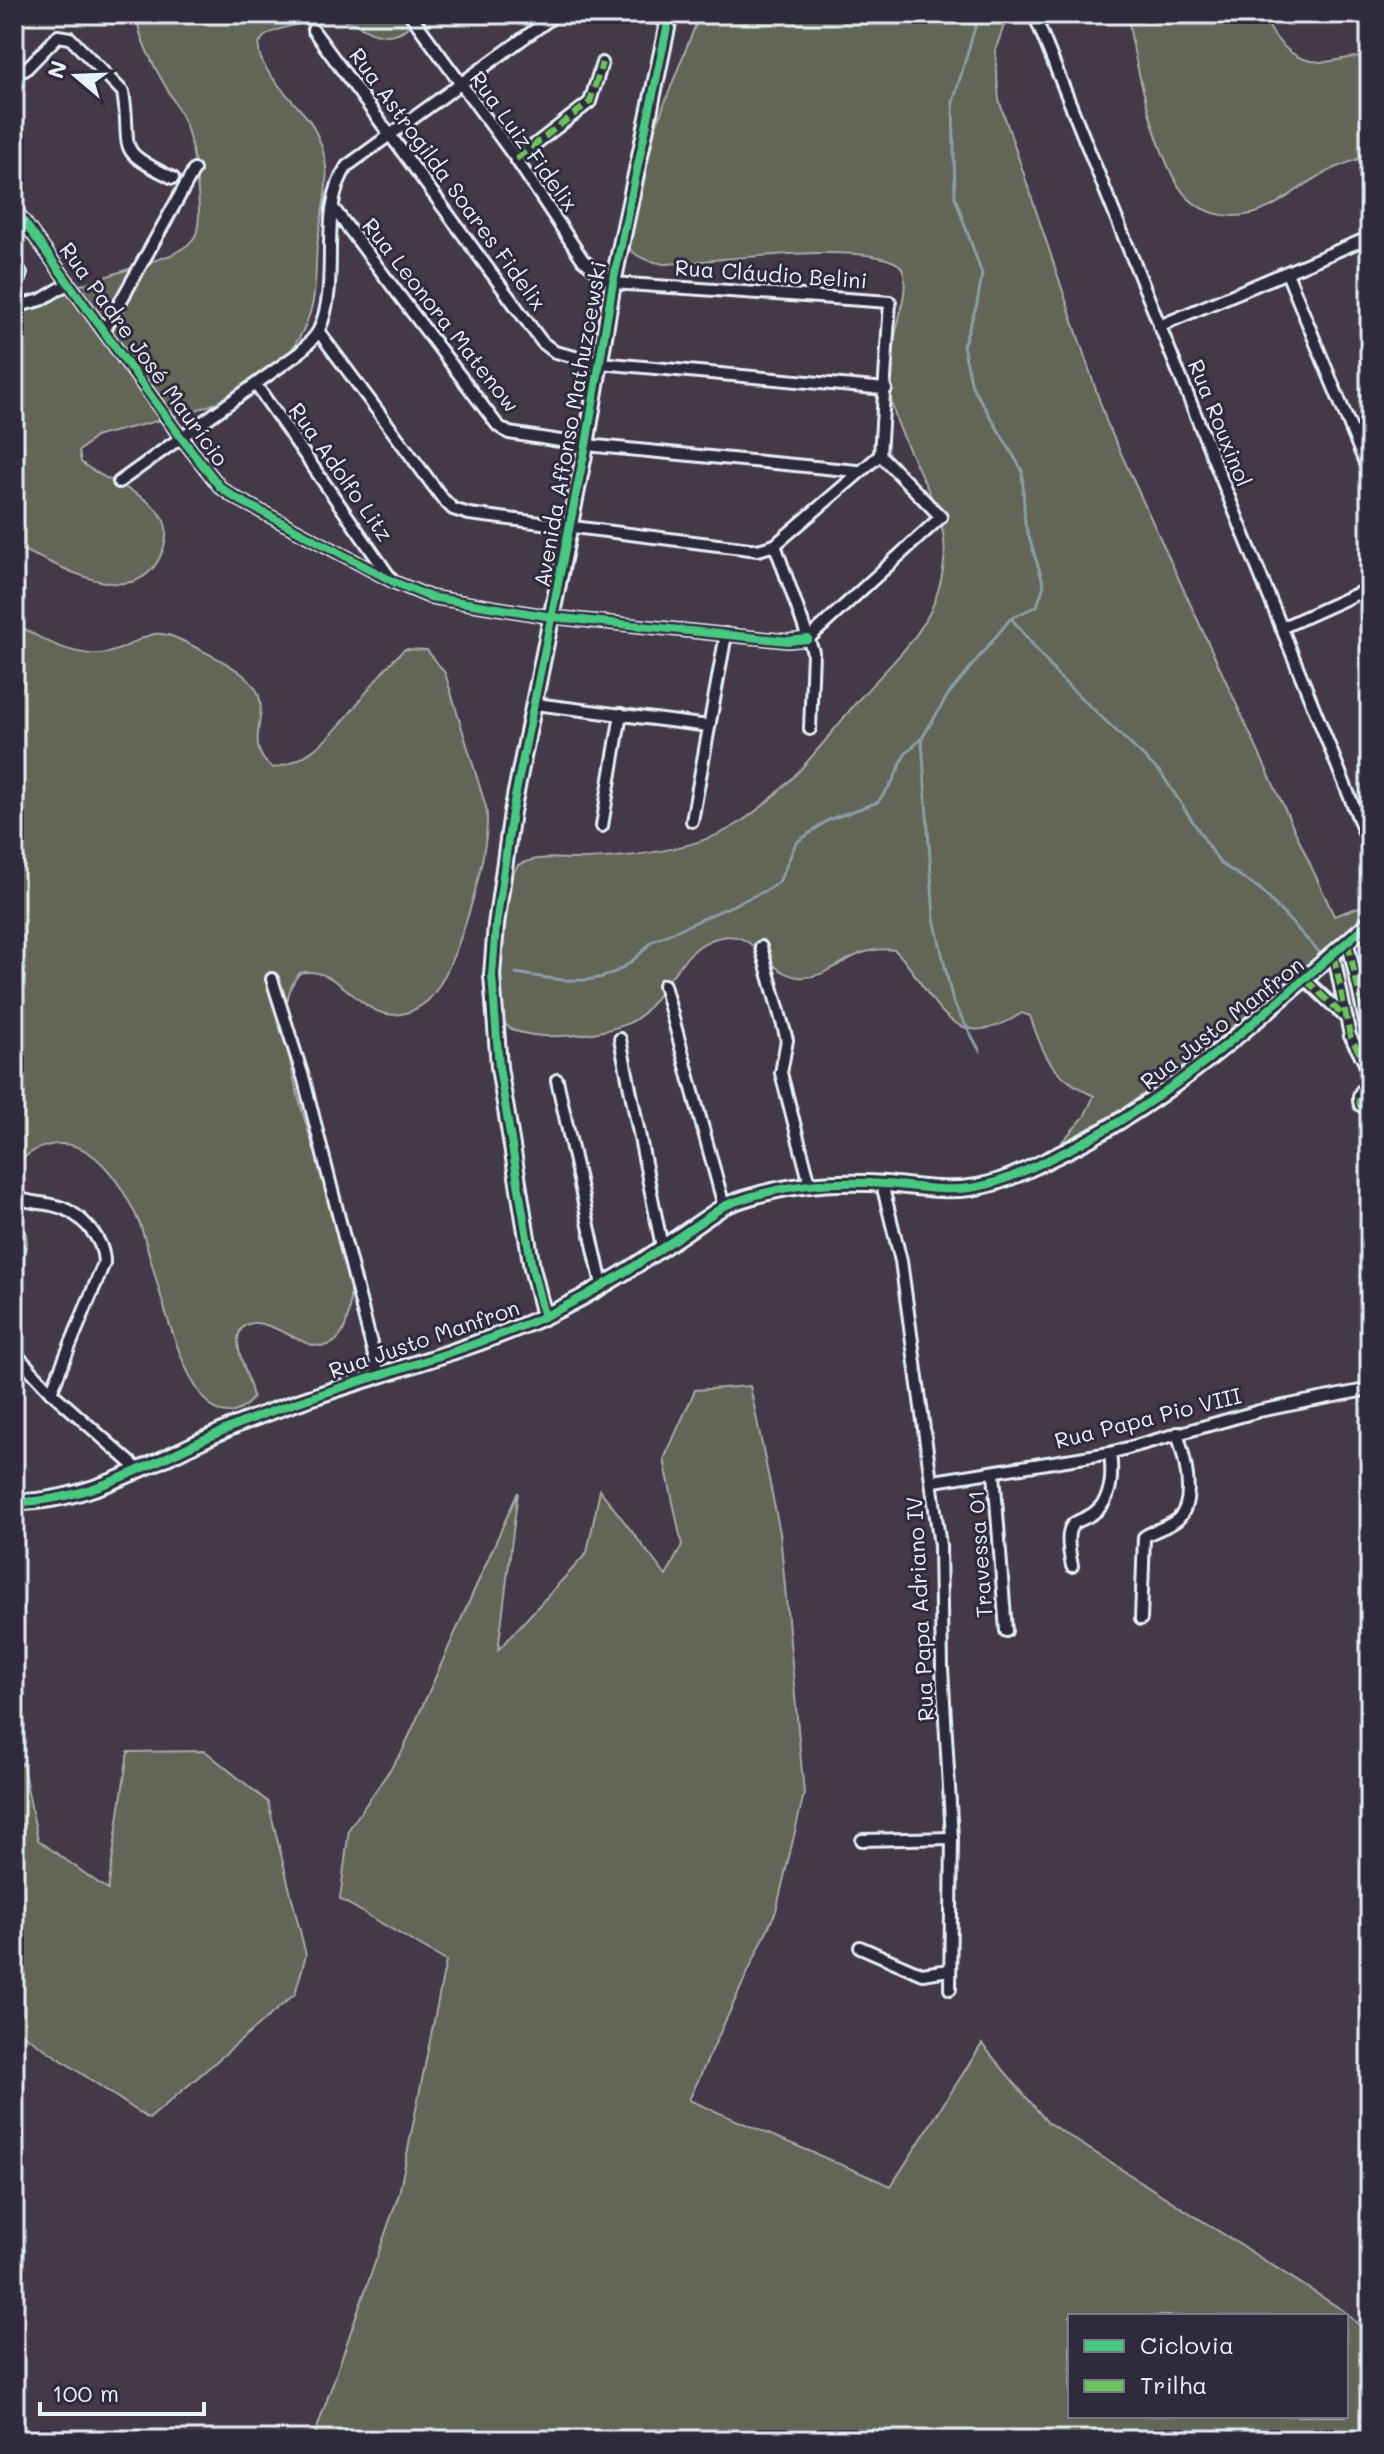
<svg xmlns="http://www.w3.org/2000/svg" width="1384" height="2454" viewBox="0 0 1384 2454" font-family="Mali,sans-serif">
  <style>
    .green { fill: #636557; stroke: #a6aba8; stroke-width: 2; fill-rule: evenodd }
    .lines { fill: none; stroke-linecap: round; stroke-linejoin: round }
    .stream { stroke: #8a9da8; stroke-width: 3 }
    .street-casing { stroke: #e8f1f8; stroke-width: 16 }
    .secondary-casing { stroke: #e8f1f8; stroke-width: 20 }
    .street { stroke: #2f2a3d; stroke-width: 10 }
    .secondary { stroke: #2f2a3d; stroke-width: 14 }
    .quiet { stroke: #6ac65a; stroke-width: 6; stroke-dasharray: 12 6; stroke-linecap: butt }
    .cycleway-casing { stroke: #2f2a3d; stroke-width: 13 }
    .cycleway { stroke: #46c982; stroke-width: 8 }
    .labels { text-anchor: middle; stroke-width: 6; stroke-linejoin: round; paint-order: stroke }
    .street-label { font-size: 22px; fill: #e8f1f8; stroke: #2f2a3d }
  </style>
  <rect width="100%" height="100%" fill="#443949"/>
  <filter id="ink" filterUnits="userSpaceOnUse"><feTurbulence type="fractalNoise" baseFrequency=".0125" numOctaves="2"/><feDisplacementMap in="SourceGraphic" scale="16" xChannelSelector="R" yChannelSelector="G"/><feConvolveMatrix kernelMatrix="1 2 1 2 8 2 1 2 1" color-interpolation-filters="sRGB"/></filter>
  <g filter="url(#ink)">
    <g class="green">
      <path d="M 136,14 L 424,14 C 415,21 405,32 394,34 C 374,39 360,23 343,20 C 328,17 271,27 262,39 C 245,60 300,105 311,123 C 338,169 323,197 317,246 C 315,269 317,291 310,313 C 281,405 174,414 95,437 L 79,451 L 81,462 C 104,482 145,490 162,517 C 170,530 165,547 159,559 C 129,615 53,559 14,547 L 14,307 L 171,255 C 182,249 194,243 197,231 C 203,209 193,142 184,121 C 168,86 141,53 136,14 Z"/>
      <path d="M 700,14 L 1008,14 L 995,51 L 999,100 L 1107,423 L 1334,916 L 1370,903 L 1370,913 C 1271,993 1174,1087 1060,1144 L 1084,1117 L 1094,1096 C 1052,1076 1045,1059 1030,1016 L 1022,1013 C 947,1062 935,991 895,950 C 850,943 833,981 798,977 C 766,973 757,930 721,937 C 682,944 666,994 639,1017 C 618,1035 525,1046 505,1024 C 490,1008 496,973 499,953 C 503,925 502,889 518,865 C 540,854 561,860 584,859 C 632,857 695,850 736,825 C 784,795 820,747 855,704 C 880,674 914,646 931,610 C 941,586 948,559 943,533 C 932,479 888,431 888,374 C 887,350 918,276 898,264 C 860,240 712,262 663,264 C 652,261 638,259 630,249 C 612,222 686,50 700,14 Z"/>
      <path d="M 1128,14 L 1263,14 C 1275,44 1297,67 1332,61 C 1346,59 1355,55 1370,59 L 1370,154 C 1355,161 1339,165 1325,173 C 1300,185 1278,208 1251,214 C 1228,219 1204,214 1188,198 C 1159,170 1132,55 1128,14 Z"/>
      <path d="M 1370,411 L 1370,470 C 1361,449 1351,433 1364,412 Z"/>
      <path d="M 14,621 C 37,639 81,661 111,652 C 144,643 148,622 185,642 C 206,653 238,666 253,685 C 275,712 239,745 273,768 C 336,756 361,686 405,649 L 427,650 L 445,673 L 486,807 C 494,843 455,979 426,1002 C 415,1011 400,1017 386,1014 C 354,1007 336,965 300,973 C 253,1022 337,1196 347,1258 C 352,1285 357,1359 309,1344 C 295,1340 248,1306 239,1334 C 234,1351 251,1380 253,1398 C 191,1471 154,1254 139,1222 C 125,1191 99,1144 61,1144 C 42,1144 26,1153 14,1168 Z"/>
      <path d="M 14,1210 C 28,1229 34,1250 14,1268 Z"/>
      <path d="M 750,1386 L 780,1533 L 804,1794 L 776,1911 L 689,2100 L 891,2186 L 982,2044 L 1047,2122 L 1344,2311 L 1370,2335 L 1370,2440 L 313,2440 L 399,2194 L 446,1961 L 340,1899 L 349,1829 L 402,1752 L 518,1492 L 498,1650 L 587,1553 L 600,1490 L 666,1576 L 682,1545 L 664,1459 L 695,1390 ZM 1070,2316 L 1346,2316 L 1346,2416 L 1070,2416 Z"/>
      <polygon points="205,1751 268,1802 306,1955 295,1994 149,2119 14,2028 14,1762 22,1763 38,1840 108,1890 128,1752"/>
    </g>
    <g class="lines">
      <g class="stream">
        <polyline points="1011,618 1058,676 1161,773 1220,863 1260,889 1320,953"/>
        <polyline points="922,741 934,918 953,1002 980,1051"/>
        <path d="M 516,973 C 572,982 610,992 651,942 L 769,889 L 779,882 L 796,843 L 828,820 L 878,802 L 893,781 L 905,754 L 922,738 L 948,695 L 1011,618 L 1037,606 L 1044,585 L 1025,524 L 1022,470 L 972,386 L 963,346 L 977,304 L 982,274 L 955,197 L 953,102 L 979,14"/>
      </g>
      <defs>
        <g id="street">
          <polyline points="410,14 516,159 583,260 613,283 890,302 880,455"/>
          <polyline points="639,14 669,20"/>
          <polyline points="1034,14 1370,847"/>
          <polyline points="313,30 542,342 555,352 600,363 886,389"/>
          <path d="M 14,71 L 25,70 L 58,36 L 70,38 L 123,92 C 133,151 111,148 173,178"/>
          <polyline points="516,159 590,102 602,63"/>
          <polyline points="14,208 180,436 220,487 234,497 394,582 430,597 552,617 788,641 808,639"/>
          <polyline points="334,209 498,426 509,433 586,445 857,471"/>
          <polyline points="14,263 21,273 14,293"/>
          <polyline points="1287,273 1370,475"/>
          <polyline points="14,307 41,300 69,283"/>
          <polyline points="1159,326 1370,237"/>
          <polyline points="104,331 194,170"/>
          <polyline points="319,332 443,499 453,509 469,514 758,550 775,545 880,455"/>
          <polyline points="256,385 392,580"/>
          <path d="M 119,482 L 299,353 C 306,346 315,338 319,330 C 342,279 316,213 347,166 L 557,14"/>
          <polyline points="775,545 813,652 810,729"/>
          <polyline points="1281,628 1370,588"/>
          <polyline points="808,639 941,517 880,455"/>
          <polyline points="535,704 709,726"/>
          <polyline points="692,821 726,634"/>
          <polyline points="602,826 621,714"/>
          <polyline points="1348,943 1369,1039 1365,1063"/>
          <polyline points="761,947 787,1040 781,1073 810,1184"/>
          <polyline points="1334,956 1350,1036 1365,1063 1369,1086"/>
          <polyline points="272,979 304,1080 379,1375"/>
          <polyline points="1306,980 1347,1019"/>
          <polyline points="664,985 724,1206"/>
          <polyline points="620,1039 662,1247"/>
          <polyline points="557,1080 602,1285"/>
          <path d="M 1370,1086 C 1360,1088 1357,1096 1360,1105 L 1370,1111"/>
          <polyline points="882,1184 901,1261 940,1546 942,1668 952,1838 950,1989"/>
          <path d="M 14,1196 C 27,1203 38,1202 52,1205 C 78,1210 104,1237 104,1263 L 51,1392"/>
          <polyline points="14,1352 51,1392 139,1470"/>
          <polyline points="994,1473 1006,1631"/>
          <polyline points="934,1481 1110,1453 1259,1411 1370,1389"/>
          <path d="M 1072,1566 C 1059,1505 1084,1532 1104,1502 C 1113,1488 1112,1468 1110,1453"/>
          <path d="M 1141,1619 L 1144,1537 C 1154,1530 1169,1527 1178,1519 C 1197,1501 1184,1455 1177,1433"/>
          <polyline points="862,1840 952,1838"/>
          <polyline points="860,1947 922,1974 949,1970"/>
        </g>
        <g id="secondary">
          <polyline points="544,1316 532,1268 499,1067 492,975 496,925 512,812 586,445 613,283 670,14"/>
          <path d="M 14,1502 C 96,1503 172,1450 246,1421 C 344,1382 448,1359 543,1317 C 607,1288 666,1245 724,1206 C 776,1185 829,1180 885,1184 C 913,1186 942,1192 970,1188 C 1000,1184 1027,1170 1054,1157 C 1176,1099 1269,1008 1370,922"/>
        </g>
      </defs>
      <use href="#street" class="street-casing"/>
      <use href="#secondary" class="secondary-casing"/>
      <use href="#street" class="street"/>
      <use href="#secondary" class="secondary"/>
      <g class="quiet">
        <polyline points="516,159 590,102 602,63"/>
        <polyline points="14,263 21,273 14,293"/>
        <polyline points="1348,943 1369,1039 1365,1063"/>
        <polyline points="1334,956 1350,1036 1365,1063 1369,1086"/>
        <polyline points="1306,980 1347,1019"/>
        <path d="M 1370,1086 C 1360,1088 1357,1096 1360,1105 L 1370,1111"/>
      </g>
      <defs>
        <g id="cycleway">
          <polyline points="14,208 180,436 220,487 234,497 394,582 430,597 552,617 788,641 808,639"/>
          <polyline points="544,1316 532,1268 499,1067 492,975 496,925 512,812 586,445 613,283 670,14"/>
          <path d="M 14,1502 C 96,1503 172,1450 246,1421 C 344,1382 448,1359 543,1317 C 607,1288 666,1245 724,1206 C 776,1185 829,1180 885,1184 C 913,1186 942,1192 970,1188 C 1000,1184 1027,1170 1054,1157 C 1176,1099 1269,1008 1370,922"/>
        </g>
      </defs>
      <use href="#cycleway" class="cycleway-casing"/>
      <use href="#cycleway" class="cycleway"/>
    </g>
  </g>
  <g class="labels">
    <g class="street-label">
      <text transform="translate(524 141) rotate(54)" y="8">Rua Luiz Fidelix</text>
      <text transform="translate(448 179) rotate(54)" y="8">Rua Astrogilda Soares Fidelix</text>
      <text transform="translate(771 274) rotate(4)" y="8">Rua Cláudio Belini</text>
      <text transform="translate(441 315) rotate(52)" y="8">Rua Leonora Matenow</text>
      <text transform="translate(144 354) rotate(54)" y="8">Rua Padre José Maurício</text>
      <text transform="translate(1220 423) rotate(68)" y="8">Rua Rouxinol</text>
      <text transform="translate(570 424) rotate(-80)" y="8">Avenida Affonso Mathuzcewski</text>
      <text transform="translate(341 472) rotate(55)" y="8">Rua Adolfo Litz</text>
      <text transform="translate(1222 1023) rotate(-38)" y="8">Rua Justo Manfron</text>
      <text transform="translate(424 1339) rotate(-19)" y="8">Rua Justo Manfron</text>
      <text transform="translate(1148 1418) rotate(-14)" y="8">Rua Papa Pio VIII</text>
      <text transform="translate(980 1554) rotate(-94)" y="8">Travessa 01</text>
      <text transform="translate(920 1609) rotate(-93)" y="8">Rua Papa Adriano IV</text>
    </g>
  </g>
  <rect width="1384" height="2454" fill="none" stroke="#2f2a3d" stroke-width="48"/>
  <rect x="24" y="24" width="1336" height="2406" fill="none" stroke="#e8f1f8" stroke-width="3" filter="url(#ink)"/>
  <rect x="1068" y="2314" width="280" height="104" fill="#2f2a3d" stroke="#797a88" stroke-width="2"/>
  <rect x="1084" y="2340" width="40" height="12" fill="#46c982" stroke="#797a88" stroke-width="2"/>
  <text x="1140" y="2354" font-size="24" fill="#e8f1f8">Ciclovia</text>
  <rect x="1084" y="2380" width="40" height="12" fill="#6ac65a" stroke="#797a88" stroke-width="2"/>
  <text x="1140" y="2394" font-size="24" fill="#e8f1f8">Trilha</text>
  <g transform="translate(76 76) rotate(289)" stroke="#2f2a3d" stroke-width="6" paint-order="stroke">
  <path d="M0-6L14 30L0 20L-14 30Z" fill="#e8f1f8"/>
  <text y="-12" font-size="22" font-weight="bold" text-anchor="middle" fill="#e8f1f8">N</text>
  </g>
  <path d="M40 2402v12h164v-12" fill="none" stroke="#e8f1f8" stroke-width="4"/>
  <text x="52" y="2402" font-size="24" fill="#e8f1f8" stroke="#2f2a3d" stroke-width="6" paint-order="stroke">100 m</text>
</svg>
